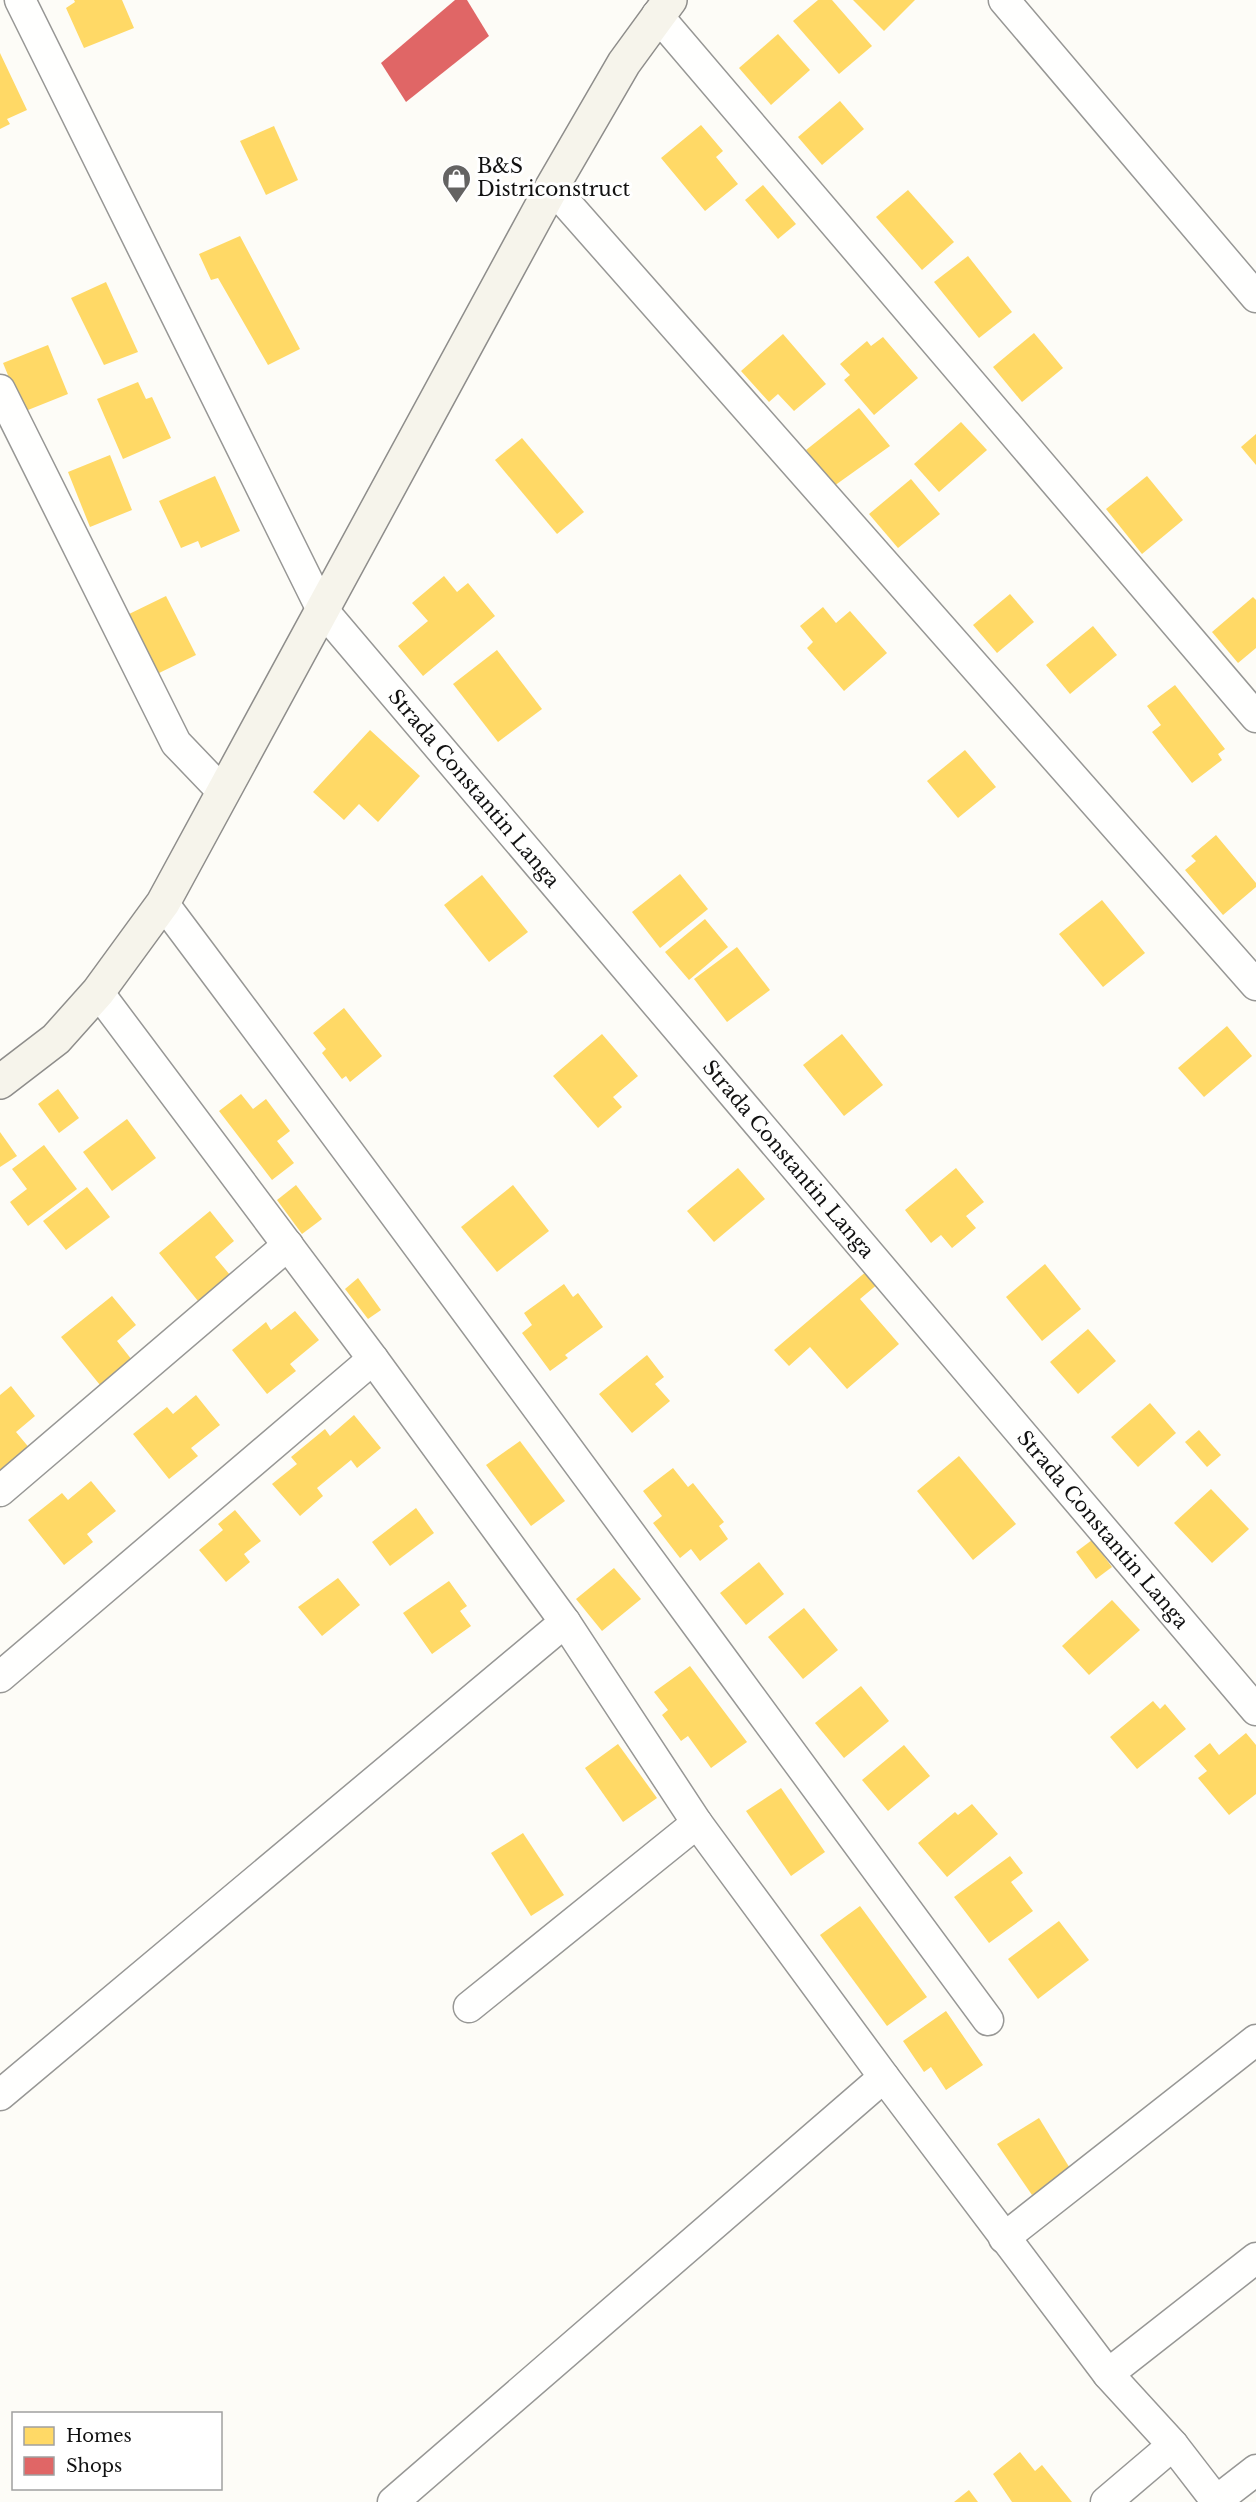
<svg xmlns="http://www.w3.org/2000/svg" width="1256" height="2502" viewBox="0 0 1256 2502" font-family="'Libre Baskerville',serif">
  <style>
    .homes { fill: #ffd966 }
    .shops { fill: #e06666 }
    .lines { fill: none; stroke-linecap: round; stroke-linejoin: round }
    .minor-casing { stroke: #979795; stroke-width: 33 }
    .secondary-casing { stroke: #8e8d8b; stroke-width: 36 }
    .minor { stroke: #fffffe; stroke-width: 30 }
    .secondary { stroke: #f6f4eb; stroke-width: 33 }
    .labels { text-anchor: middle; stroke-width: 6; stroke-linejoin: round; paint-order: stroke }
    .poi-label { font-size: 20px; fill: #111; stroke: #fff; text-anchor: start }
    .street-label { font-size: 20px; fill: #111; stroke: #fff }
  </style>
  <rect width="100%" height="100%" fill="#fdfcf7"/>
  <g class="homes">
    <polygon points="74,0 122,0 134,28 84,48 66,8 75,2"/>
    <polygon points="818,0 832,0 872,46 839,74 793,21"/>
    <polygon points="853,0 915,0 884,31"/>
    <polygon points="778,34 810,70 771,105 739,68"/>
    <polygon points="0,53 27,110 7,119 10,124 0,129"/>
    <polygon points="840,101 864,129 822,165 798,137"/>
    <polygon points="701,125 723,151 716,157 738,184 705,211 661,158"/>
    <polygon points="274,126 298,180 266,195 240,141"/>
    <polygon points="763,185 796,224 778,239 745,200"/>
    <polygon points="908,190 954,242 922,270 876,217"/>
    <polygon points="240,236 300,349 268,365 218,278 211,280 199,254"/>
    <polygon points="968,256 1012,312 979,338 934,282"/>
    <polygon points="106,282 138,352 104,365 71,298"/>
    <polygon points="1034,333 1063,368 1022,402 993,367"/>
    <polygon points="783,334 826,384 794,411 778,394 769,402 741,371"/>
    <polygon points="883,337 918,378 874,415 844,380 850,375 840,364 867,341 871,346"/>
    <polygon points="48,345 68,394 23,412 3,363"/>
    <polygon points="138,382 146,399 152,397 171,438 123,459 97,399"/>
    <polygon points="859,408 890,446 834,486 806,450"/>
    <polygon points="961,422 987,450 939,492 914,464"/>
    <polygon points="1256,434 1256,465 1241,447"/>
    <polygon points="522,438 584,512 557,534 495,460"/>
    <polygon points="110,455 132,510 90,527 68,472"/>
    <polygon points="215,476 240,531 201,548 198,541 181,548 159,501"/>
    <polygon points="1147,476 1183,520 1142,554 1106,509"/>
    <polygon points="911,479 940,514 898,548 869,514"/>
    <polygon points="444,576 457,592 468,583 495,616 423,676 398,646 428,621 412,603"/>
    <polygon points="1010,594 1034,622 997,653 973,625"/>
    <polygon points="166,596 196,655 155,675 125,616"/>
    <polygon points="1253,597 1256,600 1256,648 1238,663 1212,632"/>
    <polygon points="823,607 836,623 850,611 887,653 844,691 807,648 813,642 800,626"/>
    <polygon points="1093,626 1117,655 1070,694 1046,665"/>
    <polygon points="497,650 542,709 498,742 453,684"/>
    <polygon points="1175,685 1225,749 1218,754 1222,760 1192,783 1152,732 1161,725 1147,706"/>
    <polygon points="370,730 420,776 378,822 359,804 344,820 313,792"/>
    <polygon points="965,750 996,787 958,818 927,781"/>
    <polygon points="1216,835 1256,883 1256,887 1223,915 1185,870 1196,861 1191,856"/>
    <polygon points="680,874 708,909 660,948 632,912"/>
    <polygon points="482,875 528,932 489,962 444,905"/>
    <polygon points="1102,900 1145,953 1103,987 1059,934"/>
    <polygon points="705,919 728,947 689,980 665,952"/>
    <polygon points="737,947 770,990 727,1022 694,979"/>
    <polygon points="344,1008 382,1056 350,1082 346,1076 342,1079 322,1053 326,1049 313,1033"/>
    <polygon points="1227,1026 1252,1056 1204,1097 1178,1068"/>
    <polygon points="602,1034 638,1076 613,1097 622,1107 598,1128 553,1076"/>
    <polygon points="842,1034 883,1085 844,1116 803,1065"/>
    <polygon points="58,1089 79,1118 59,1133 38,1104"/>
    <polygon points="241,1094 253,1109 266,1099 290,1131 277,1141 294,1163 272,1180 219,1111"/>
    <polygon points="127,1119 156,1158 112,1191 83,1152"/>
    <polygon points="0,1132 17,1156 0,1167"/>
    <polygon points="44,1145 77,1189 28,1226 10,1202 27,1189 12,1169"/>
    <polygon points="738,1168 765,1199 714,1242 687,1211"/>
    <polygon points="956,1168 984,1202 966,1216 976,1228 952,1248 941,1235 931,1243 905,1210"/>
    <polygon points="296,1185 322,1219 302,1234 277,1200"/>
    <polygon points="513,1185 549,1231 497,1272 461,1227"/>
    <polygon points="87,1187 110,1217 66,1250 43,1221"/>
    <polygon points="210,1211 234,1241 215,1257 230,1275 198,1301 159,1253"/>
    <polygon points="1045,1264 1081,1309 1042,1341 1006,1297"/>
    <polygon points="868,1270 879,1283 860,1299 899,1344 847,1389 810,1347 789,1366 774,1350"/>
    <polygon points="358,1278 381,1310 368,1319 345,1289"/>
    <polygon points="564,1284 573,1297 578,1293 603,1327 565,1355 568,1358 550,1371 522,1333 532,1325 524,1313"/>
    <polygon points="112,1296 136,1325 117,1341 132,1360 100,1385 61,1337"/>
    <polygon points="295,1311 319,1340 290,1364 296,1371 267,1394 232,1350 266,1322 271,1330"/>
    <polygon points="1088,1329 1116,1361 1078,1394 1050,1362"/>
    <polygon points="647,1355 664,1377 655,1384 670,1401 632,1433 599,1394"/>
    <polygon points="11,1386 35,1416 16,1432 31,1450 0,1475 0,1395"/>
    <polygon points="196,1395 220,1425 191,1448 198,1456 169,1479 133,1434 167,1407 173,1414"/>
    <polygon points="1150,1403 1176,1433 1138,1467 1111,1437"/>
    <polygon points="354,1415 381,1448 357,1468 351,1460 317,1488 323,1496 300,1516 272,1484 297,1464 291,1457 325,1429 330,1436"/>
    <polygon points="1199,1430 1221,1455 1207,1467 1185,1442"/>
    <polygon points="520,1441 565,1501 531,1526 486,1465"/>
    <polygon points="959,1456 1016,1524 973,1560 917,1491"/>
    <polygon points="673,1468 688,1487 693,1483 724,1522 719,1526 728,1539 700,1561 691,1549 680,1558 653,1523 662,1516 643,1491"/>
    <polygon points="91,1481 116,1511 87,1534 93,1542 64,1565 28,1520 62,1493 68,1500"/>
    <polygon points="1211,1489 1249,1529 1212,1563 1174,1523"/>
    <polygon points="416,1508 434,1533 390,1566 372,1542"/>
    <polygon points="235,1510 261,1541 244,1554 250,1562 226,1582 199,1550 223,1530 218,1524"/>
    <polygon points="1092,1540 1112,1567 1096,1579 1076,1552"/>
    <polygon points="759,1562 784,1594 746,1625 720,1593"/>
    <polygon points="614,1568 641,1599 602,1631 576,1599"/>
    <polygon points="338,1578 360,1605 322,1636 298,1607"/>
    <polygon points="449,1581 467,1606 460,1611 471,1626 432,1654 403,1613"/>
    <polygon points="1112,1600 1140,1630 1089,1675 1062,1646"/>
    <polygon points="804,1608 838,1650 803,1679 768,1637"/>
    <polygon points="690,1666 747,1742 711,1768 688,1736 681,1741 662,1715 668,1710 654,1692"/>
    <polygon points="861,1686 889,1721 844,1758 815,1723"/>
    <polygon points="1153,1701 1160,1709 1165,1704 1186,1729 1137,1769 1110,1737"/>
    <polygon points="1246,1733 1256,1745 1256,1794 1229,1815 1198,1778 1207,1771 1194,1756 1210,1743 1219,1755"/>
    <polygon points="618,1744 657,1798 623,1822 585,1768"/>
    <polygon points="904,1745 930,1776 888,1811 862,1780"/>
    <polygon points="781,1788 825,1852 791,1876 746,1811"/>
    <polygon points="972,1804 998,1834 947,1877 918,1843 955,1812 958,1815"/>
    <polygon points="523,1833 564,1895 531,1916 491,1853"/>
    <polygon points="1010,1856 1023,1873 1011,1882 1033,1911 989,1943 954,1897"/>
    <polygon points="860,1906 927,1997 887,2026 820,1935"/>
    <polygon points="1059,1921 1089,1960 1038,1999 1008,1959"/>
    <polygon points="946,2011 983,2065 946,2090 931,2067 924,2072 903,2041"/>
    <polygon points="1039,2118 1071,2170 1032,2195 997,2144"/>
    <polygon points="1020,2452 1035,2471 1042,2465 1072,2502 1012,2502 993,2474"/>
    <polygon points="969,2490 978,2502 954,2502"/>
  </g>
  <polygon class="shops" points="455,0 467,0 489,36 406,102 381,63"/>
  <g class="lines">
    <defs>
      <g id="minor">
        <path id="s1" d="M 20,0 L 321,608 L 1256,1710"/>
        <polyline points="1004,0 1256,297"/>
        <polyline points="657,15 1256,717"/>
        <polyline points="552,187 1256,985"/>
        <polyline points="0,390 176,743 224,793"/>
        <path d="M 163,903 C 441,1273 713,1648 988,2020"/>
        <polyline points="98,992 373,1359 565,1622 697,1823 884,2077 1108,2374 1173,2445 1217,2502"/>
        <polyline points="0,1491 288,1245"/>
        <polyline points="0,1677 373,1359"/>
        <polyline points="469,2007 697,1823"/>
        <polyline points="0,2095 565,1622"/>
        <polyline points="1004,2238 1256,2040"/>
        <polyline points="1108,2374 1256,2258"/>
        <polyline points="1216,2501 1256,2470"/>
        <polyline points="393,2502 884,2077"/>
        <polyline points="1106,2502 1173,2445"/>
      </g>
      <polyline id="secondary" points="0,1082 56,1039 98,992 163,903 552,187 624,63 670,0"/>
    </defs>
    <use href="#minor" class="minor-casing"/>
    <use href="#secondary" class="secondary-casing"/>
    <use href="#minor" class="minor"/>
    <use href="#secondary" class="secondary"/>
  </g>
  <defs>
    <symbol id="shop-pin" viewBox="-11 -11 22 30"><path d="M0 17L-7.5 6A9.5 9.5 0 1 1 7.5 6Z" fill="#646362" stroke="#fff"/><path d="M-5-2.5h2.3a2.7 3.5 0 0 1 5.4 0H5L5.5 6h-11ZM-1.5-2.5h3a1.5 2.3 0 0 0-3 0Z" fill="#fff"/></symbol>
  </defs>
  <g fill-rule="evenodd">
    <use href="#shop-pin" x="440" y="162" width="33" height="45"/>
  </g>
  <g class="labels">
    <g class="poi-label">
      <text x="477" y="173">B&amp;S<tspan x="477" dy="23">Districonstruct</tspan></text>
    </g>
    <g class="street-label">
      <text dy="7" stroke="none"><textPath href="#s1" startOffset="915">Strada Constantin Langa</textPath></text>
      <text dy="7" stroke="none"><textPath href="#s1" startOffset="1401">Strada Constantin Langa</textPath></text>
      <text dy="7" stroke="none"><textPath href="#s1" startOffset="1887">Strada Constantin Langa</textPath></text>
    </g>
  </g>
  <rect x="12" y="2412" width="210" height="78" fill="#ffffff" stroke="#a0a0a0" stroke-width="1.5"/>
  <rect x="24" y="2427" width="30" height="18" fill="#ffd966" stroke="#a0a0a0" stroke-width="1.5"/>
  <text x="66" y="2442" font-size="18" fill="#111111">Homes</text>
  <rect x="24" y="2457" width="30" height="18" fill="#e06666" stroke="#a0a0a0" stroke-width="1.5"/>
  <text x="66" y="2472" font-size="18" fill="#111111">Shops</text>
</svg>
